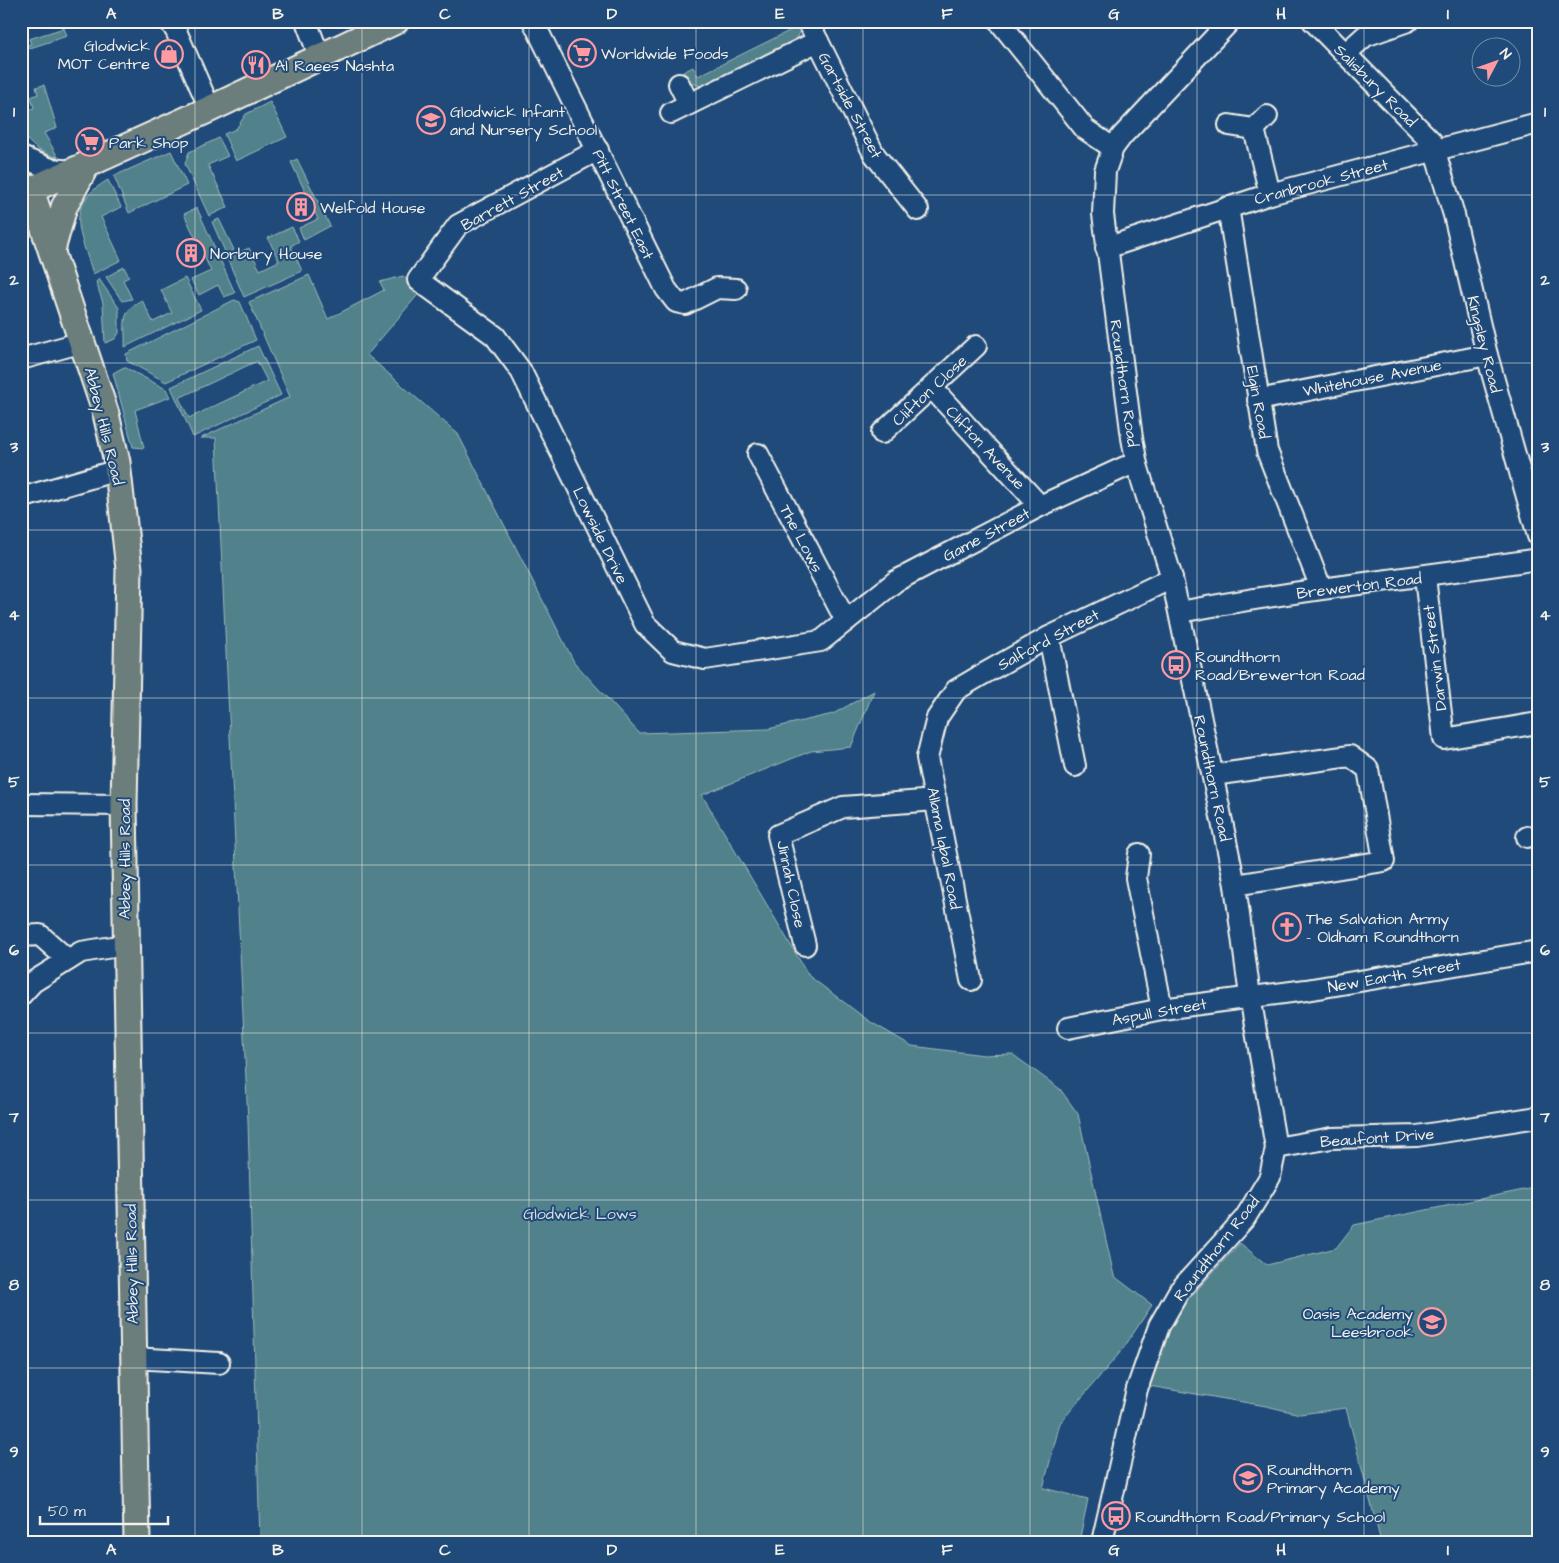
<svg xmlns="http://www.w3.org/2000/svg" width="1559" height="1563" viewBox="0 0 1559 1563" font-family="'Architects Daughter',sans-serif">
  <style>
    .green { fill: #51818b; stroke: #a2b9ba; fill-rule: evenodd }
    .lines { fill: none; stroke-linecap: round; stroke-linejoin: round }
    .minor-casing { stroke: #f4f1e8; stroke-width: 24 }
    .major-casing { stroke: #f4f1e8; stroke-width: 29 }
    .minor { stroke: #1f4a7a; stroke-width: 20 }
    .major { stroke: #6c7e7c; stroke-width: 25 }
    .grid { fill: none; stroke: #f4f1e8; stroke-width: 1; stroke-opacity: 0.55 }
    .labels { text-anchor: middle; stroke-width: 4; stroke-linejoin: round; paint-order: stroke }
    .poi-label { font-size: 16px; fill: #f4f1e8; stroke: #1f4a7a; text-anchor: start }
    .street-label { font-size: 16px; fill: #f4f1e8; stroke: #1f4a7a }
    .park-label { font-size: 16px; fill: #dce0da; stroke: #1f4a7a }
    .neatline { fill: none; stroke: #f4f1e8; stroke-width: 2 }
    .grid-label { font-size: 16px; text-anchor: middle; font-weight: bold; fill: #f4f1e8 }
  </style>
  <rect width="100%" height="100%" fill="#1f4a7a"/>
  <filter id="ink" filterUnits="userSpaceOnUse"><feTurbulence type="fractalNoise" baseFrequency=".02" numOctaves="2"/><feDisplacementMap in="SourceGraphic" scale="10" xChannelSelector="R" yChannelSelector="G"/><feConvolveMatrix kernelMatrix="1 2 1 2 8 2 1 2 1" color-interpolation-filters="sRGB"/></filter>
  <g filter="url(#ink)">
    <g class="green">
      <path d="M 789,21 L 795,21 L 800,33 L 794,43 L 707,86 C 695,86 689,83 683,72 L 693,67 L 698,76 L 793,29 Z"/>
      <polygon points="64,28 67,36 21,51 21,47 31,44 29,39"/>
      <path d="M 44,85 L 57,128 L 44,133 L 58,157 C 46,156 28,145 22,132 C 20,127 21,118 21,112 L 34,108 L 31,97 L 38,94 L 36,87 Z"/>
      <polygon points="270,102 287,137 236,161 224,134 236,129 246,114"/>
      <polygon points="219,138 228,156 208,165 228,207 209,216 185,164 189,152"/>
      <polygon points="171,151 187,185 129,213 114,176"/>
      <polygon points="297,159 330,226 304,240 299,228 318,219 291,162"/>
      <path d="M 108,180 L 121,207 L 101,217 L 121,260 L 93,274 C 81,233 62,207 108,180 Z"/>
      <polygon points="197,208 235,293 224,297 218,285 199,295 191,280 211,271 184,214"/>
      <polygon points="219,219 234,250 226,254 212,222"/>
      <polygon points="292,227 299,241 291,246 302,271 244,297 227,258 249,248 260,270 279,261 268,238"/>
      <polygon points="124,267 129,277 123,280 132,299 122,301 106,277"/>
      <polygon points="309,275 328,319 384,290 380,282 403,276 421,291 367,355 458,434 574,662 639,733 768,729 833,714 874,691 851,747 811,751 702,795 809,976 869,1021 912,1046 984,1055 1012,1054 1060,1089 1078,1114 1114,1276 1152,1305 1123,1349 1060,1423 1043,1488 1088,1499 1079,1542 260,1542 248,1122 216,438 201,438 290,397 249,302"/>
      <path d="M 185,278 L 201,310 L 125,347 C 126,324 119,311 142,300 L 153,322 L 172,313 L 161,290 Z"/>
      <polygon points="99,279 119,308 119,333 115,339 105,343 103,303 96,282"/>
      <polygon points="234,300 240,302 256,340 166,382 127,361 126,354"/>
      <path d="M 258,346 L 281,395 L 193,437 L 171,387 ZM 257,361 L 267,381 L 189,418 L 179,398 Z"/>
      <polygon points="124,367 166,389 170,397 135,410 144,448 133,447 113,373"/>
      <polygon points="1538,1187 1538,1542 1381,1542 1346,1408 1300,1414 1266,1406 1149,1386 1175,1314 1240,1243 1267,1265 1336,1248 1354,1225"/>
    </g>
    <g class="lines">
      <defs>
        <g id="minor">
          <polyline points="170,21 176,31 210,109"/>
          <polyline points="306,21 320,58"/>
          <polyline points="533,21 666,289 676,302 685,304 717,288 736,289"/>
          <polyline points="808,21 874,154 918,210"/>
          <polyline points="999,21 1085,129 1113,148"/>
          <polyline points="1313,21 1432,142 1454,215 1487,355 1538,536"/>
          <polyline points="1345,54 1365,36 1408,21"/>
          <polyline points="679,84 689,104"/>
          <polyline points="671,113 818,41"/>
          <polyline points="1229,125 1254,129 1267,116"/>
          <polyline points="1254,129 1270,194"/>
          <polyline points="598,150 458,225 418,280 495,336 521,371 645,624 673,651 705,659 821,641 896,581 1040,506 1125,467 1137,465"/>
          <polyline points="21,157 51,169 72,171"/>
          <polyline points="1228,207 1267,451 1321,588"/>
          <polyline points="1106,248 1270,194 1538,123"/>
          <polyline points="21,359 83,342"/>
          <polyline points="932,388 1040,506"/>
          <polyline points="1258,400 1487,355"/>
          <polyline points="882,433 976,346"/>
          <polyline points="758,454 846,621"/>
          <polyline points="21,498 118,470"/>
          <polyline points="1425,577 1444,739 1538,723"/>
          <path d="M 1180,612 C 1298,589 1418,578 1538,559"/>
          <polyline points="1049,637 1075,766"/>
          <polyline points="1213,775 1350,756 1368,769 1384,861 1235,885"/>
          <polyline points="21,804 124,805"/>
          <polyline points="1527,837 1538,835"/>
          <polyline points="1139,854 1136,878 1162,1009"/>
          <polyline points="21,936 40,935 68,960"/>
          <polyline points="805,945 778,835 843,807 936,800"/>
          <polyline points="971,980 927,758 937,718 956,690 978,677 1049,637 1172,578"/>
          <polyline points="21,995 33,982 81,952 125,945"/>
          <polyline points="1068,1028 1162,1009 1306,990 1538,951"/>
          <polyline points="1276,1148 1332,1138 1417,1136 1538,1117"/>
          <polyline points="133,1358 219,1363"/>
          <polyline points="1102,1542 1137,1389 1159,1326 1179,1291 1245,1218 1270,1177 1276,1148 1250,996 1235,885 1172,578 1137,465 1132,438 1103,214 1105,171 1113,148 1122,136 1230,21"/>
        </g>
        <g id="major">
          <polyline points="52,250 64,207 87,164"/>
          <polyline points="137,1542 124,805 129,569 117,462 106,414 31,190 210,109 396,21"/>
        </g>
      </defs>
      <use href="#minor" class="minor-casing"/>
      <use href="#major" class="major-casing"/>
      <use href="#minor" class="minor"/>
      <use href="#major" class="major"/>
    </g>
  </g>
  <path class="grid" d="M 195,21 L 195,1542M 362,21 L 362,1542M 529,21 L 529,1542M 696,21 L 696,1542M 863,21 L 863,1542M 1030,21 L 1030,1542M 1197,21 L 1197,1542M 1364,21 L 1364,1542M 21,195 L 1538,195M 21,363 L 1538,363M 21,530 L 1538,530M 21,698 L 1538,698M 21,865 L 1538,865M 21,1033 L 1538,1033M 21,1200 L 1538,1200M 21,1368 L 1538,1368"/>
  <defs>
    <symbol id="supermarket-ring" viewBox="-11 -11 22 22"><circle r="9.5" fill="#1f4a7a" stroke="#ff9aa2" stroke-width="1.5"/><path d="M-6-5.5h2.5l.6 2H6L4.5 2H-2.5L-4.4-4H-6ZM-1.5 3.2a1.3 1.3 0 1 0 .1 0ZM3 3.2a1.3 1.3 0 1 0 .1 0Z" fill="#ff9aa2"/></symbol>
    <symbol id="shop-ring" viewBox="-11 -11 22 22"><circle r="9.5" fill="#1f4a7a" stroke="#ff9aa2" stroke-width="1.5"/><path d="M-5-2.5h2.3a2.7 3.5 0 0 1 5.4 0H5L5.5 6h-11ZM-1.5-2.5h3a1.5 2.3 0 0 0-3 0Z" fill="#ff9aa2"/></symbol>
    <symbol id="restaurant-ring" viewBox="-11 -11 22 22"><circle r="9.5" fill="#1f4a7a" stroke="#ff9aa2" stroke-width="1.5"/><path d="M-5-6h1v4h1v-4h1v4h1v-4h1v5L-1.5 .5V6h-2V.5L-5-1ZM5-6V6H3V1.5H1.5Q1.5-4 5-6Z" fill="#ff9aa2"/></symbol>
    <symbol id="school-ring" viewBox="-11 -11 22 22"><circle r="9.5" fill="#1f4a7a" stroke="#ff9aa2" stroke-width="1.5"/><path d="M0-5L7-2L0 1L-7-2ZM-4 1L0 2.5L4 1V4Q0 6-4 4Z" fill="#ff9aa2"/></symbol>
    <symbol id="building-ring" viewBox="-11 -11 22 22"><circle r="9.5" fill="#1f4a7a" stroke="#ff9aa2" stroke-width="1.5"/><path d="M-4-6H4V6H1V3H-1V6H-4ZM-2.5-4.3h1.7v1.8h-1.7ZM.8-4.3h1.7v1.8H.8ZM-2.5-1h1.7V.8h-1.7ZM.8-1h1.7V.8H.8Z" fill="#ff9aa2"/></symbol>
    <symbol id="bus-ring" viewBox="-11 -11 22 22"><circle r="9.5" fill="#1f4a7a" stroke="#ff9aa2" stroke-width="1.5"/><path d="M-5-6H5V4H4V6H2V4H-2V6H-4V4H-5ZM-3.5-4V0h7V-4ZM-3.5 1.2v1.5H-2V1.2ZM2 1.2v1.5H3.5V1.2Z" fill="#ff9aa2"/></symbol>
    <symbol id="church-ring" viewBox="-11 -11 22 22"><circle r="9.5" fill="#1f4a7a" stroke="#ff9aa2" stroke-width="1.5"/><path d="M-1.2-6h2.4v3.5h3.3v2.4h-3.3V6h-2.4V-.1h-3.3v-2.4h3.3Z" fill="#ff9aa2"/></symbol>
  </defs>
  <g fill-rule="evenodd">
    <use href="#supermarket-ring" x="566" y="37" width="32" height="32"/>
    <use href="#shop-ring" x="153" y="38" width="32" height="32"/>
    <use href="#restaurant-ring" x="240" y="49" width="32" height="32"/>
    <use href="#school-ring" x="415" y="104" width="32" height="32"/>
    <use href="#supermarket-ring" x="74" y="126" width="32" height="32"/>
    <use href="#building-ring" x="285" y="191" width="32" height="32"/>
    <use href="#building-ring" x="175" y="237" width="32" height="32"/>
    <use href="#bus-ring" x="1160" y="649" width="32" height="32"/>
    <use href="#church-ring" x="1271" y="911" width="32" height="32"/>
    <use href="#school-ring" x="1416" y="1306" width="32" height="32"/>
    <use href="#school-ring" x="1232" y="1462" width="32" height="32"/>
    <use href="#bus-ring" x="1100" y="1500" width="32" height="32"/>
  </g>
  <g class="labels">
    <g class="poi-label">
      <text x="150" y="51" text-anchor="end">Glodwick<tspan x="150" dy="18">MOT Centre</tspan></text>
      <text x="601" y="59">Worldwide Foods</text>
      <text x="275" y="71">Al Raees Nashta</text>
      <text x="450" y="117">Glodwick Infant<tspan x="450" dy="18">and Nursery School</tspan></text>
      <text x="109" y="148">Park Shop</text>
      <text x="320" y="213">Welfold House</text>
      <text x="210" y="259">Norbury House</text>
      <text x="1195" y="662">Roundthorn<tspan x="1195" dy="18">Road/Brewerton Road</tspan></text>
      <text x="1306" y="924">The Salvation Army<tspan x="1306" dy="18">- Oldham Roundthorn</tspan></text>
      <text x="1413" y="1319" text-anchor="end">Oasis Academy<tspan x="1413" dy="18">Leesbrook</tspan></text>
      <text x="1267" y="1475">Roundthorn<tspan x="1267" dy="18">Primary Academy</tspan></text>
      <text x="1135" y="1522">Roundthorn Road/Primary School</text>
    </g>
    <g class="street-label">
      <text transform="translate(1376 85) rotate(45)" y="6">Salisbury Road</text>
      <text transform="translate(851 105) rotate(62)" y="6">Gartside Street</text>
      <text transform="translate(1321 181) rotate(-15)" y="6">Cranbrook Street</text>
      <text transform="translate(512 198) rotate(-29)" y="6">Barrett Street</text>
      <text transform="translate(624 204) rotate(64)" y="6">Pitt Street East</text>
      <text transform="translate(1485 344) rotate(76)" y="6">Kingsley Road</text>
      <text transform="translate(1372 377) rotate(-11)" y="6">Whitehouse Avenue</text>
      <text transform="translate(1125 383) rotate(82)" y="6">Roundthorn Road</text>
      <text transform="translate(929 390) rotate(-43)" y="6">Clifton Close</text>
      <text transform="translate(1259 402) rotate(80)" y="6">Elgin Road</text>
      <text transform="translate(105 426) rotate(76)" y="6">Abbey Hills Road</text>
      <text transform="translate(986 447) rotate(47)" y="6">Clifton Avenue</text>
      <text transform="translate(986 534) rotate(-28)" y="6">Game Street</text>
      <text transform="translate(601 535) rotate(64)" y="6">Lowside Drive</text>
      <text transform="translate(802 538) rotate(62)" y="6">The Lows</text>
      <text transform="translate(1359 585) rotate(-7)" y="6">Brewerton Road</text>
      <text transform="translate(1048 639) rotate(-28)" y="6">Salford Street</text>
      <text transform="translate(1434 658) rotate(-97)" y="6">Darwin Street</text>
      <text transform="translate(1213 778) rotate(78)" y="6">Roundthorn Road</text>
      <text transform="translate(945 848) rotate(79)" y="6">Allama Iqbal Road</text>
      <text transform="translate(124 859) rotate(-90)" y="6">Abbey Hills Road</text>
      <text transform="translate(792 884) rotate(78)" y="6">Jinnah Close</text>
      <text transform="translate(1394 975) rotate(-10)" y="6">New Earth Street</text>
      <text transform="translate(1159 1011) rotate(-10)" y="6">Aspull Street</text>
      <text transform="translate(1377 1137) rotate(-4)" y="6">Beaufont Drive</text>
      <text transform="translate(1216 1248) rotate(-52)" y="6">Roundthorn Road</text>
      <text transform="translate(131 1264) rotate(-91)" y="6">Abbey Hills Road</text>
    </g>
    <g class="park-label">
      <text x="580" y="1219">Glodwick Lows</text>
    </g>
  </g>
  <rect width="1559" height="1563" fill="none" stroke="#1f4a7a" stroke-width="55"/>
  <g transform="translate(1496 62) rotate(49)"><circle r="24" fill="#1f4a7a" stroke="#748da6"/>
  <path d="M0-4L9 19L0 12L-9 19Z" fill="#ff9aa2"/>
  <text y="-8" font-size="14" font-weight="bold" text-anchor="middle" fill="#f4f1e8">N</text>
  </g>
  <path d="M40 1516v8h128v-8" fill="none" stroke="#f4f1e8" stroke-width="2.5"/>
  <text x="48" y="1516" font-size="15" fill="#f4f1e8" stroke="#1f4a7a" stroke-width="4" paint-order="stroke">50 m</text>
  <rect x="28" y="28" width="1504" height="1508" class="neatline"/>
  <g class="grid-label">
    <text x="111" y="19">A</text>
    <text x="278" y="19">B</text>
    <text x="445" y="19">C</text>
    <text x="612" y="19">D</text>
    <text x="780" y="19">E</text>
    <text x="947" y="19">F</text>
    <text x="1114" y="19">G</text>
    <text x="1281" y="19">H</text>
    <text x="1448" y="19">I</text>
    <text x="14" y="117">1</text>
    <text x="1545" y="117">1</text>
    <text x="14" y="285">2</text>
    <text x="1545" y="285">2</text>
    <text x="14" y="452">3</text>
    <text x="1545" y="452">3</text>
    <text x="14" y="620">4</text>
    <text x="1545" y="620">4</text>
    <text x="14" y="787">5</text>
    <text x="1545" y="787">5</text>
    <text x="14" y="955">6</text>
    <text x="1545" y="955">6</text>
    <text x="14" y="1122">7</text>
    <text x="1545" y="1122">7</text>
    <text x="14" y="1290">8</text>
    <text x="1545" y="1290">8</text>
    <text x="14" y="1457">9</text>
    <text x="1545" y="1457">9</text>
    <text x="111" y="1555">A</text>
    <text x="278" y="1555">B</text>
    <text x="445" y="1555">C</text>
    <text x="612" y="1555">D</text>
    <text x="780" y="1555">E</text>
    <text x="947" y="1555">F</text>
    <text x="1114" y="1555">G</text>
    <text x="1281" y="1555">H</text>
    <text x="1448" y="1555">I</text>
  </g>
</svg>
